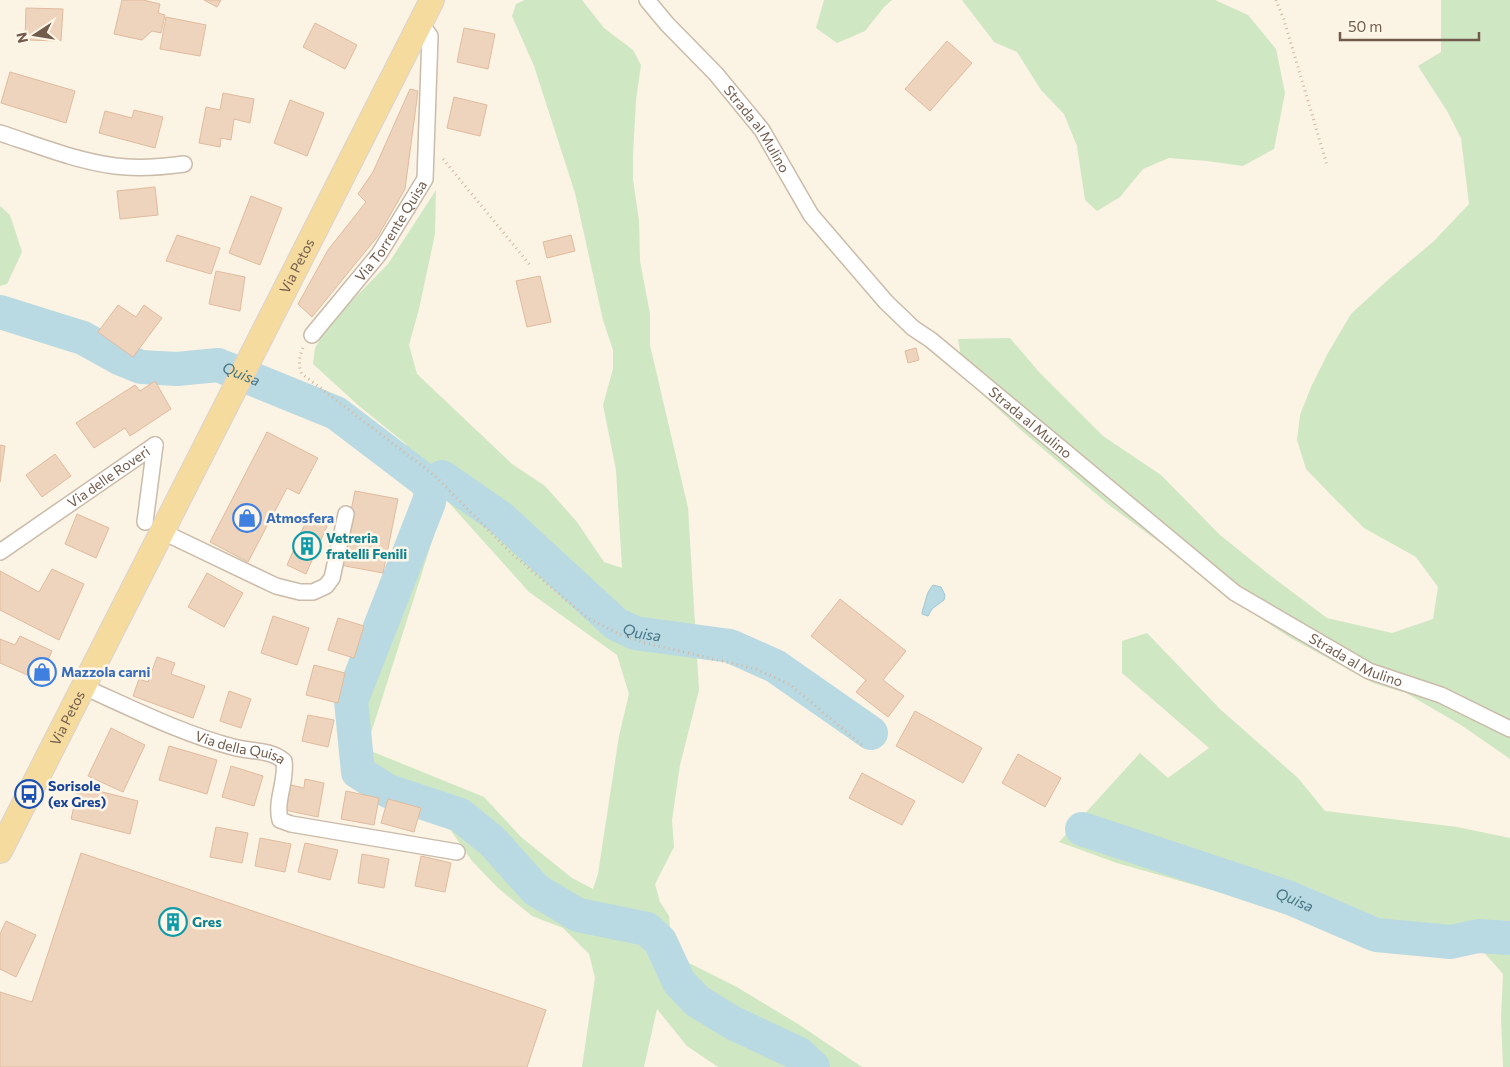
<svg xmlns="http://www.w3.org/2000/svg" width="1510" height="1067" viewBox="0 0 1510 1067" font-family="Commissioner,sans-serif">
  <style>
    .green { fill: #cfe7c3; fill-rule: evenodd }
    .water { fill: #b9dae3; stroke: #a0c8d4 }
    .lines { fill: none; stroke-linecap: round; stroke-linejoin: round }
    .river { stroke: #b9dae3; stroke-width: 34 }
    .building { fill: #eed4bc; stroke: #e0bb9e }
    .street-casing { stroke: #cbbbaa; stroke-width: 18 }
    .primary-casing { stroke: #dad4d0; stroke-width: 26 }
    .path { stroke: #d3b7a0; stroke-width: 3; stroke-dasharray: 1 4; stroke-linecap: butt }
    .street { stroke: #fff; stroke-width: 15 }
    .primary { stroke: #f6db9f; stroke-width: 24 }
    .labels { text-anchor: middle; stroke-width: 5; stroke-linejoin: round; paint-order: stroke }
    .street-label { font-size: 14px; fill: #715b4b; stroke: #fef7e9 }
    .shop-label { font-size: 14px; font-weight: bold; fill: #366cbe; stroke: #fef7e9; text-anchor: start }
    .culture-label { font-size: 14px; font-weight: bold; fill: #0d838f; stroke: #fef7e9; text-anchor: start }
    .transit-label { font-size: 14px; font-weight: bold; fill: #164399; stroke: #fef7e9; text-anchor: start }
    .water-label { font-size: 15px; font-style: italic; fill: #467584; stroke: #fef7e9 }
  </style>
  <rect width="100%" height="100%" fill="#fbf3e3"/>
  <g class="green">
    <path d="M 525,0 L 582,0 L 604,28 L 633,50 L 641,65 L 636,100 L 633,155 L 633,179 L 639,221 L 640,261 L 650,314 L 650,345 L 688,508 L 699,690 L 680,765 L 672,820 L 674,847 L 655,884 L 660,902 L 669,916 L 671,938 L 689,963 L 735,986 L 798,1024 L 862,1067 L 718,1067 L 687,1046 L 657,1009 L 644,1067 L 582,1067 L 595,978 L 589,954 L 563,928 L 532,916 L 498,888 L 472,861 L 438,812 L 363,782 L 340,757 L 353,683 L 426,501 L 425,488 L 406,444 L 358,405 L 313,364 L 315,348 L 329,324 L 388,264 L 436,190 L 435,234 L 419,309 L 409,345 L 417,374 L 512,464 L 545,486 L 577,522 L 604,562 L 622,568 L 616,470 L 603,405 L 613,369 L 613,350 L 603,320 L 575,193 L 534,66 L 512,16 L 516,4 ZM 441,494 L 529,592 L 617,655 L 629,694 L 619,736 L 598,874 L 593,889 L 572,878 L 521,837 L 484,797 L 366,749 L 434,535 Z"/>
    <polygon points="824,0 892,0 884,7 865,31 837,43 816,28"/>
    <polygon points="962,0 1215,0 1248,15 1276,49 1285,93 1274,149 1243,166 1207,161 1169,158 1143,169 1120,197 1097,211 1085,200 1077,146 1064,114 1041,90 1017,52 994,42"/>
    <polygon points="1441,0 1510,0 1510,759 1461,725 1406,693 1373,683 1289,637 1230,598 1178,556 1109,505 1022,431 975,388 963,368 958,339 1010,338 1039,372 1103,436 1161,475 1220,535 1271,576 1327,618 1392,633 1433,619 1438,587 1416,557 1364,528 1332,496 1306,469 1297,440 1300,415 1311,387 1328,353 1351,314 1389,279 1434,241 1469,204 1461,138 1447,111 1418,66 1441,52"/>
    <polygon points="0,206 10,215 22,252 7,284 0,286"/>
    <polygon points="1147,633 1221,710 1298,778 1325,811 1457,827 1510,838 1510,1067 1503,1067 1501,1018 1503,974 1481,949 1387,948 1247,900 1117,863 1059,842 1140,753 1168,778 1209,748 1122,673 1122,641"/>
  </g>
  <path class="water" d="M 933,585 L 941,587 L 945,595 L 944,600 L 932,609 L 928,616 L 922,614 C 922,611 923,609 924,606 C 927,596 926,594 933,585 Z"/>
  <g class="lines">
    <g class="river">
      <path id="s1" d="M 0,312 L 83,338 L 119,358 L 141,367 L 177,369 L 218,365 L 336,413 L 432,486 L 433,485"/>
      <path id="s2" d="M 442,477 L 501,518 L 616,624 L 635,633 L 730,646 L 775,666 L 871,733"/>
      <polyline points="432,486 429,502 351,701 358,772 388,791 460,815 492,841 536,890 578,915 647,929 660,941 679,982 697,1001 733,1023 799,1054 813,1067"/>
      <path id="s3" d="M 1082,829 L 1290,898 L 1376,935 L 1451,942 L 1478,936 L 1510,938"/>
    </g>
  </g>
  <g class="building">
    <polygon points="122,0 143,0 160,4 158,13 165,15 161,33 152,31 142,40 114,34"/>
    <polygon points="204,0 221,0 217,7"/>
    <polygon points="26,8 63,9 61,41 25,40"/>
    <polygon points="166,17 206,25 200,56 160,49"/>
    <polygon points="315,23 357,45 345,69 303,47"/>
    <polygon points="464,28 495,34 488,69 457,62"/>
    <polygon points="947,41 972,63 930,111 905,89"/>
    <polygon points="10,72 75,91 66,123 1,103"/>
    <polygon points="410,89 418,91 405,189 378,236 312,317 298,304 328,250 366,202 358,194 373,172"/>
    <polygon points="223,93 254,99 250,123 234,119 231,140 221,138 220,147 199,143 206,107 220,110"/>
    <polygon points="454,97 487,105 480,136 447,128"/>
    <polygon points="290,100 324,113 307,156 274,143"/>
    <polygon points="134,110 163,117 155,148 99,133 105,111 132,118"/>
    <polygon points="155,187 158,215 120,219 117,191"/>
    <polygon points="251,196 282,208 260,265 229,253"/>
    <polygon points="177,235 220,248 211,274 166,261"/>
    <polygon points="571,235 575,251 547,258 543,242"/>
    <polygon points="216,271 245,277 240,311 209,304"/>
    <polygon points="540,276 551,322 527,327 516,281"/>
    <polygon points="118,305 136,317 144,305 162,318 133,357 98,332"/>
    <polygon points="916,348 919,360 908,363 905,351"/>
    <polygon points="155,381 171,409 130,436 125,428 94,448 76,423 135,385 140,391"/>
    <polygon points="267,432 318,458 299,494 287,488 248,562 210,542"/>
    <polygon points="0,445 5,446 0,482"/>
    <polygon points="55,454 71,476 42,497 26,475"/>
    <polygon points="355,491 398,499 383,573 340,565"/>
    <polygon points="77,514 109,528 96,558 65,544"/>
    <polygon points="308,517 327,526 306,574 287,565"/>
    <polygon points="52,569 84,584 59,640 0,610 0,571 39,592"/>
    <polygon points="207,573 243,593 224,627 188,607"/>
    <polygon points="840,599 906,651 883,680 904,696 888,717 856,692 866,680 811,636"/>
    <polygon points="273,616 309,628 297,665 261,653"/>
    <polygon points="338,618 364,626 354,658 328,650"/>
    <polygon points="20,636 52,651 39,680 0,663 0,639 15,645"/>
    <polygon points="157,657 175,663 171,674 205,686 193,718 133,696 139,679 148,682"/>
    <polygon points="314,665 345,673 338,703 306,695"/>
    <polygon points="229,691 251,699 241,728 220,721"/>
    <polygon points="915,711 982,748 963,783 896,746"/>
    <polygon points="308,715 334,720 328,747 302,741"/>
    <polygon points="111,728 145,745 123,792 88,776"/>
    <polygon points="169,746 217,760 207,794 159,780"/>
    <polygon points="1018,754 1061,778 1045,807 1002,783"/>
    <polygon points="231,766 263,776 254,806 222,797"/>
    <polygon points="862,773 915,801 902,825 849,798"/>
    <polygon points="305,779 324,783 318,817 285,810 291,785 304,788"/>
    <polygon points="79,786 138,801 130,834 71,819"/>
    <polygon points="346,791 379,798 374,825 341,819"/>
    <polygon points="388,799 421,808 414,832 381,823"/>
    <polygon points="216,827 248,833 242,863 210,857"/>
    <polygon points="260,838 291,844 285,872 255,866"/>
    <polygon points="305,843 338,850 330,880 298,872"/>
    <polygon points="81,853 546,1010 527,1067 0,1067 0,992 32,1002"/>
    <polygon points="362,854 389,859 384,888 358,883"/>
    <polygon points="421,856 451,863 445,892 415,886"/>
    <polygon points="6,921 36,935 16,977 0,969 0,934"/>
  </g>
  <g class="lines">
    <defs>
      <g id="street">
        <path id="s4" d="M 647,0 L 667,24 L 716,74 L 762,130 L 811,215 L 886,302 L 913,328 L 931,340 L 1235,593 L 1369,671 L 1441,695 L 1510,729"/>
        <path d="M 0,133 C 37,145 76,161 115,166 C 138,169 162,167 184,164"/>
        <path id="s5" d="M 312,335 L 379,254 L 425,179 L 430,36 L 420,22"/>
        <polyline points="145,522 155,445"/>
        <polyline points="163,532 276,586 300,592 313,592 326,586 332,578 346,514"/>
        <path id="s6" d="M 0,552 L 155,445"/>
        <path id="s7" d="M 84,687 C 131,708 183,734 233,747 C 250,752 270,749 284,761 C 287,781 275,800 280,820 L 291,824 L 457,852"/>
      </g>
      <g id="primary">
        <path id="s8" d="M 0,851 L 432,0"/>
      </g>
    </defs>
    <use href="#street" class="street-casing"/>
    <use href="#primary" class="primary-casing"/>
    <g class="path">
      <polyline points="1276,0 1284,20 1327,165"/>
      <polyline points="443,159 530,265"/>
      <path d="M 303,348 C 299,356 298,367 302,374 L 434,475 L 509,551 L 586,617 L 619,634 L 645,643 L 756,669 L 789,684 L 863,746"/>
    </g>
    <use href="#street" class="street"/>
    <use href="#primary" class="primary"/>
  </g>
  <defs>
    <symbol id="shop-ring" viewBox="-11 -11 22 22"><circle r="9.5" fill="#fef7e9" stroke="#3f7fe0" stroke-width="1.5"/><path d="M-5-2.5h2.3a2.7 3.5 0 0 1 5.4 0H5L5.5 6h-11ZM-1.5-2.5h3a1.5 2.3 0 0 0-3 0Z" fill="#3f7fe0"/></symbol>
    <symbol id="building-ring" viewBox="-11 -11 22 22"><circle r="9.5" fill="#fef7e9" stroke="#0f9aa8" stroke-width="1.5"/><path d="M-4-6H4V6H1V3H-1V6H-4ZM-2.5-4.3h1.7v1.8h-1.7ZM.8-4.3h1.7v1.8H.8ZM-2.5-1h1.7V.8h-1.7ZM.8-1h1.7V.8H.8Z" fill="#0f9aa8"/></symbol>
    <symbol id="bus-ring" viewBox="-11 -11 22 22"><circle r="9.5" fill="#fef7e9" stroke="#1a4fb4" stroke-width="1.5"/><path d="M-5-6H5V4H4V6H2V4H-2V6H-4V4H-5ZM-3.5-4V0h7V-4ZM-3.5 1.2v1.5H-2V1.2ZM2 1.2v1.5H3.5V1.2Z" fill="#1a4fb4"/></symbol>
  </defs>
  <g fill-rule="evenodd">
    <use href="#shop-ring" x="231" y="502" width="32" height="32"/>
    <use href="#building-ring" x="291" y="530" width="32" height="32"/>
    <use href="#shop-ring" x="26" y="656" width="32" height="32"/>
    <use href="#bus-ring" x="13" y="778" width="32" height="32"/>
    <use href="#building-ring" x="157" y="906" width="32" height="32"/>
  </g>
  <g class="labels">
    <g class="street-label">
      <text dy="5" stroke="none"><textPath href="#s4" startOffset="170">Strada al Mulino</textPath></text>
      <text dy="5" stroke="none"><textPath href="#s5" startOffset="131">Via Torrente Quisa</textPath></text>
      <text dy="5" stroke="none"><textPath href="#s8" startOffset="656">Via Petos</textPath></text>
      <text dy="5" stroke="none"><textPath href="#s4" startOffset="575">Strada al Mulino</textPath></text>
      <text dy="5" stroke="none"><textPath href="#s6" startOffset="132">Via delle Roveri</textPath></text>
      <text dy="5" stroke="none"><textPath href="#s4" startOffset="980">Strada al Mulino</textPath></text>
      <text dy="5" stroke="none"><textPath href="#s8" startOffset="149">Via Petos</textPath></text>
      <text dy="5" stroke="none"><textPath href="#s7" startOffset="168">Via della Quisa</textPath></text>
    </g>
    <g class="shop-label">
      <text x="266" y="523">Atmosfera</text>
      <text x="61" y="677">Mazzola carni</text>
    </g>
    <g class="culture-label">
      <text x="326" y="543">Vetreria<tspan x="326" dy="16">fratelli Fenili</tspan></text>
      <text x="192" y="927">Gres</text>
    </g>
    <g class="transit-label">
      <text x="48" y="791">Sorisole<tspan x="48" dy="16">(ex Gres)</tspan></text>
    </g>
    <g class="water-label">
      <text dy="5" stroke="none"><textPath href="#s1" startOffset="254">Quisa</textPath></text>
      <text dy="5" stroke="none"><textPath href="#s2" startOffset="256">Quisa</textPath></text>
      <text dy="5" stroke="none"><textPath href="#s3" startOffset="224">Quisa</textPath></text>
    </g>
  </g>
  <g transform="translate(35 35) rotate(258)" stroke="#fef7e9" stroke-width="4" paint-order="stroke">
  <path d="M0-4L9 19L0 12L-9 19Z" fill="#715b4b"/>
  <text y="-8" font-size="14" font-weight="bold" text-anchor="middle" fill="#715b4b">N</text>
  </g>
  <path d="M1340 32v8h139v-8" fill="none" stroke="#715b4b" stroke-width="2.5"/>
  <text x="1348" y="32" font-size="15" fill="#715b4b" stroke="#fef7e9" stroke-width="4" paint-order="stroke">50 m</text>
</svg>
